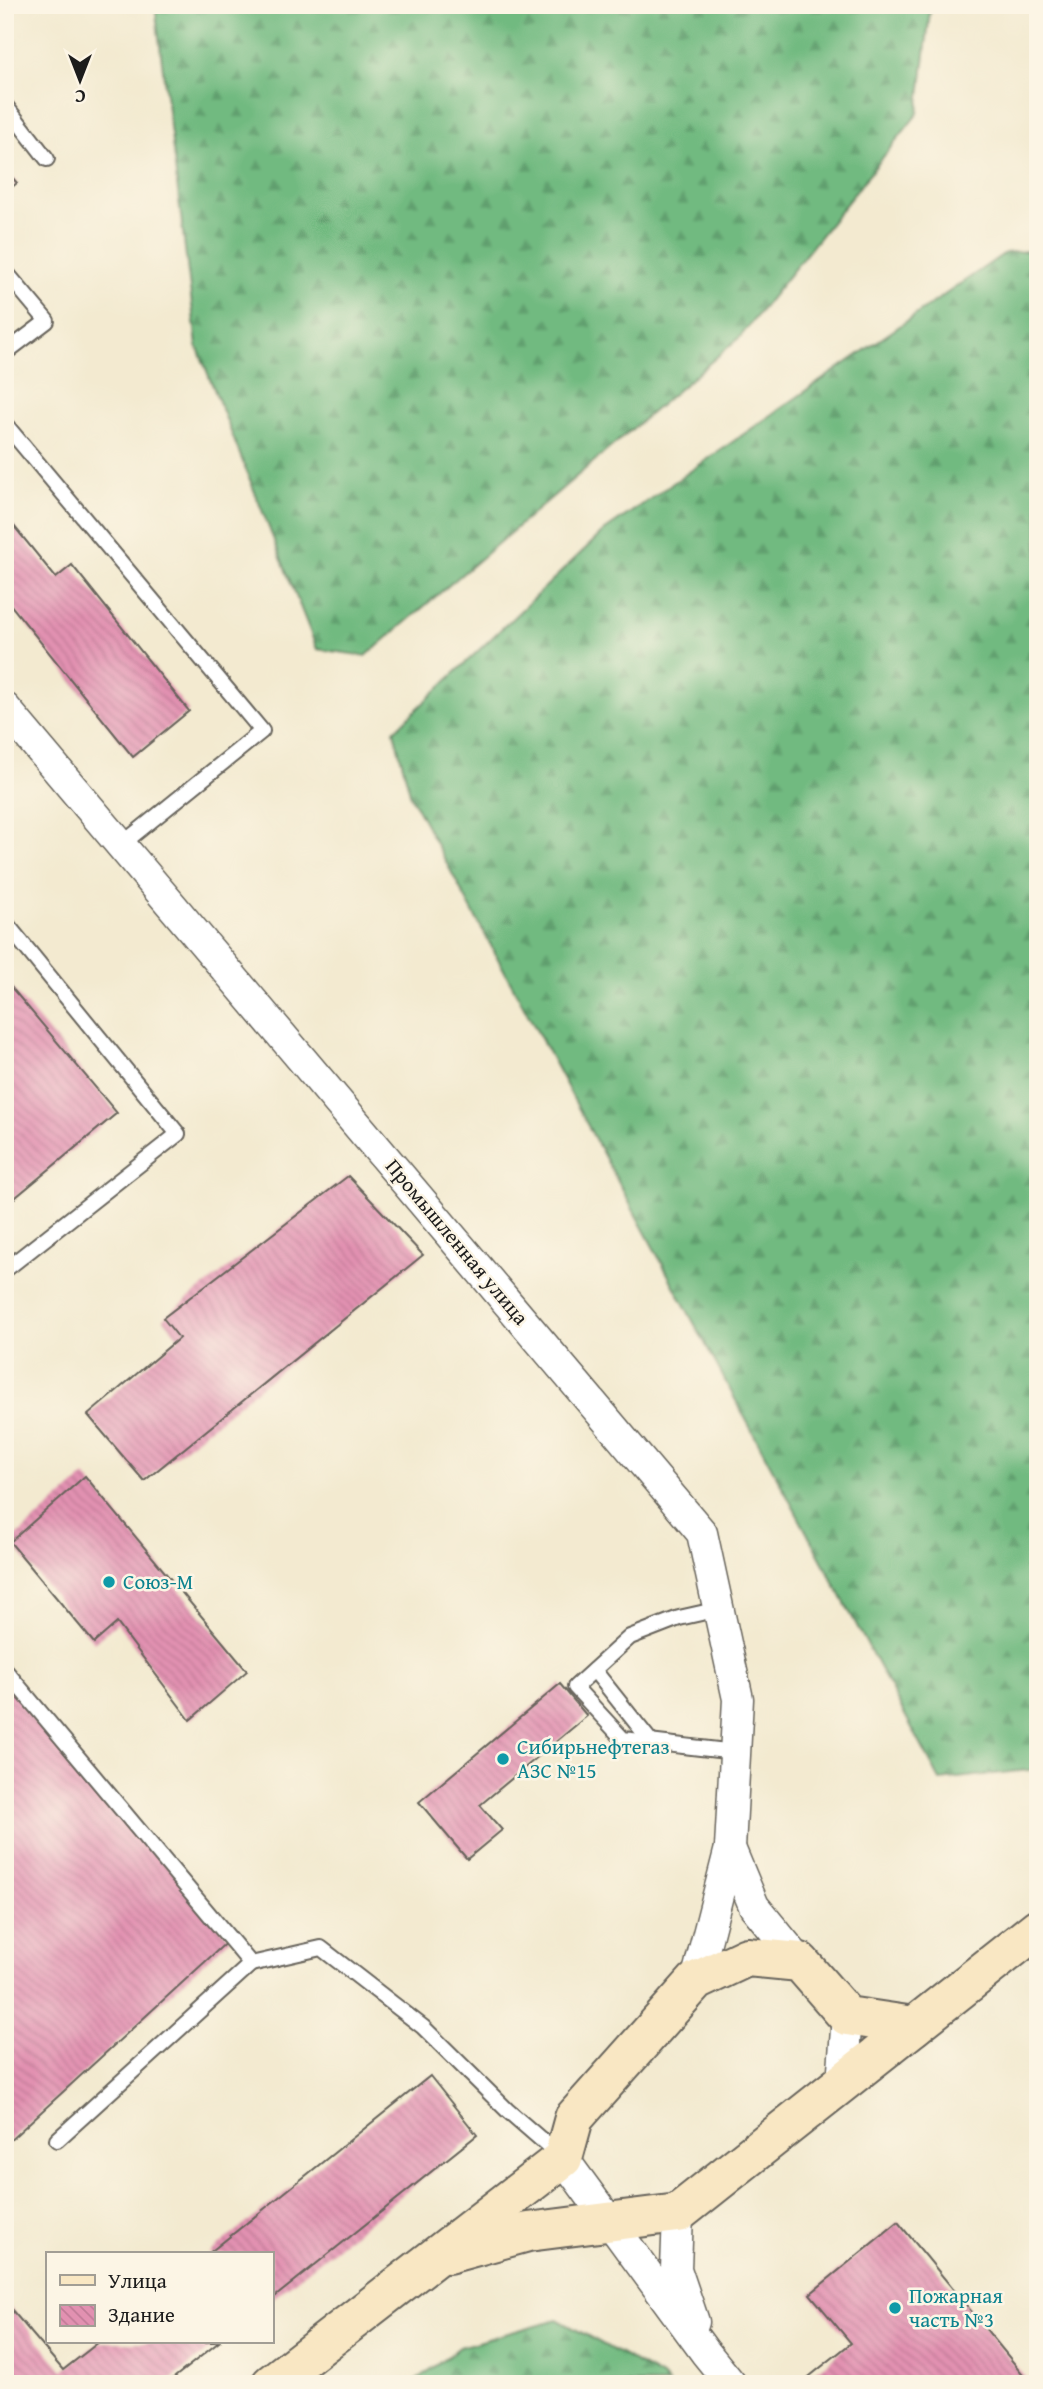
<svg xmlns="http://www.w3.org/2000/svg" width="1043" height="2389" viewBox="0 0 1043 2389" font-family="'Gentium Book Plus',serif">
  <style>
    .forest { fill: url(#forest-firs); stroke: #466b4e; stroke-width: 2 }
    .building { fill: url(#building-back-hatch) }
    .lines { fill: none; stroke-linecap: round; stroke-linejoin: round }
    .lane-casing { stroke: #67645b; stroke-width: 18 }
    .street-casing { stroke: #67645b; stroke-width: 33 }
    .secondary-casing { stroke: #67645b; stroke-width: 42 }
    .lane { stroke: #fff; stroke-width: 14 }
    .street { stroke: #fff; stroke-width: 30 }
    .secondary { stroke: #f9e7c3; stroke-width: 38 }
    .culture-dot { fill: #0f9aa8; stroke: #fcf5e5; stroke-width: 2.5 }
    .labels { text-anchor: middle; stroke-width: 5; stroke-linejoin: round; paint-order: stroke }
    .street-label { font-size: 21px; fill: #1c1c1c; stroke: #fcf5e5 }
    .culture-label { font-size: 21px; fill: #0d838f; stroke: #fcf5e5; text-anchor: start }
  </style>
  <defs>
    <pattern id="forest-firs" width="22" height="20" patternUnits="userSpaceOnUse" patternTransform="scale(1.75)"><rect width="22" height="20" fill="#71ba80"/><path d="M5 1l3.5 6h-7zM16 11l3.5 6h-7z" fill="#619f6e"/></pattern>
    <pattern id="building-back-hatch" width="6" height="6" patternUnits="userSpaceOnUse" patternTransform="scale(1.75)"><rect width="6" height="6" fill="#e291b1"/><path d="M-1 5l2 2M0 0l6 6M5-1l2 2" fill="none" stroke="#c17c98"/></pattern>
  </defs>
  <rect width="100%" height="100%" fill="#fcf5e5"/>
  <filter id="ink" filterUnits="userSpaceOnUse"><feTurbulence type="fractalNoise" baseFrequency=".0143" numOctaves="2"/><feDisplacementMap in="SourceGraphic" scale="14" xChannelSelector="R" yChannelSelector="G"/><feConvolveMatrix kernelMatrix="1 2 1 2 8 2 1 2 1" color-interpolation-filters="sRGB"/></filter>
  <filter id="wash" filterUnits="userSpaceOnUse"><feTurbulence type="fractalNoise" baseFrequency=".00686" numOctaves="4" result="noise"/><feDisplacementMap in="SourceGraphic" scale="28" xChannelSelector="R" yChannelSelector="G"/><feGaussianBlur stdDeviation="1.57" result="paint"/><feColorMatrix in="noise" values="0 0 0 0 0 0 0 0 0 0 0 0 0 0 0 0 0 1.4 0 .05"/><feComposite in="paint" operator="in"/></filter>
  <g filter="url(#wash)">
    <rect width="100%" height="100%" fill="#f3ead0"/>
    <g class="forest">
      <polygon points="155,5 938,5 930,12 918,113 740,337 366,656 317,649 197,346"/>
      <polygon points="1038,250 1038,1769 940,1780 411,797 394,731 604,531 1005,253"/>
      <polygon points="557,2319 662,2377 668,2384 412,2384 460,2347"/>
    </g>
    <g id="blocks">
      <g class="building">
        <polygon points="5,169 17,183 5,193"/>
        <polygon points="5,515 56,578 72,565 189,711 133,757 5,598"/>
        <polygon points="5,980 117,1113 5,1206"/>
        <polygon points="348,1176 423,1255 144,1481 88,1415 179,1338 163,1318"/>
        <polygon points="85,1476 247,1671 190,1720 117,1623 94,1643 10,1542"/>
        <polygon points="5,1670 230,1939 5,2145"/>
        <polygon points="560,1684 587,1716 480,1805 502,1830 467,1859 419,1802"/>
        <polygon points="430,2076 477,2135 271,2300 271,2254 208,2254"/>
        <polygon points="898,2222 1031,2384 800,2384 851,2343 810,2294"/>
        <polygon points="5,2302 63,2370 99,2342 219,2342 166,2384 5,2384"/>
      </g>
    </g>
  </g>
  <g filter="url(#ink)">
    <use href="#blocks" fill-opacity="0" stroke="#67645b" stroke-width="2"/>
    <g class="lines">
      <defs>
        <g id="lane">
          <polyline points="5,105 47,159"/>
          <polyline points="5,271 47,321 5,353"/>
          <polyline points="5,424 262,731 121,845"/>
          <polyline points="5,922 178,1134 5,1270"/>
          <polyline points="719,1609 679,1618 630,1637 575,1687 623,1739 735,1752"/>
          <polyline points="5,1670 251,1964 321,1948 423,2027 507,2110 560,2156"/>
          <polyline points="594,1670 652,1743"/>
          <polyline points="57,2140 251,1964"/>
        </g>
        <g id="street">
          <polyline points="5,708 702,1533 738,1699 730,1848 696,1981"/>
          <polyline points="730,1848 754,1906 800,1962"/>
          <polyline points="842,2083 847,2016"/>
          <polyline points="563,2158 705,2352 731,2384"/>
          <polyline points="678,2213 676,2269 694,2322"/>
        </g>
        <g id="secondary">
          <polyline points="448,2254 528,2232 678,2213 1038,1928"/>
          <polyline points="271,2384 563,2158 574,2118 696,1981 747,1957 800,1962 847,2016 914,2026"/>
        </g>
      </defs>
      <use href="#lane" class="lane-casing"/>
      <use href="#street" class="street-casing"/>
      <use href="#secondary" class="secondary-casing"/>
      <use href="#lane" class="lane"/>
      <use href="#street" class="street"/>
      <use href="#secondary" class="secondary"/>
    </g>
  </g>
  <g class="culture-dot">
    <circle cx="109" cy="1582" r="7"/>
    <circle cx="503" cy="1759" r="7"/>
    <circle cx="895" cy="2308" r="7"/>
  </g>
  <g class="labels">
    <g class="street-label">
      <text transform="translate(457 1242) rotate(50)" y="7">Промышленная улица</text>
    </g>
    <g class="culture-label">
      <text x="123" y="1589">Союз-М</text>
      <text x="517" y="1754">Сибирьнефтегаз<tspan x="517" dy="24">АЗС №15</tspan></text>
      <text x="909" y="2303">Пожарная<tspan x="909" dy="24">часть №3</tspan></text>
    </g>
  </g>
  <rect width="1043" height="2389" fill="none" stroke="#fcf5e5" stroke-width="28"/>
  <rect x="46" y="2252" width="228" height="91" fill="#fcf5e5" stroke="#a29e95" stroke-width="2"/>
  <rect x="60" y="2275" width="35" height="10" fill="#f9e7c3" stroke="#a29e95" stroke-width="2"/>
  <text x="108" y="2288" font-size="21" fill="#1c1c1c">Улица</text>
  <rect x="60" y="2305" width="35" height="21" fill="url(#building-back-hatch)" stroke="#a29e95" stroke-width="2"/>
  <text x="108" y="2322" font-size="21" fill="#1c1c1c">Здание</text>
  <g transform="translate(80 80) rotate(180)" stroke="#fcf5e5" stroke-width="5" paint-order="stroke">
  <path d="M0-5L12 26L0 18L-12 26Z" fill="#1c1c1c"/>
  <text y="-10" font-size="19" font-weight="bold" text-anchor="middle" fill="#1c1c1c">С</text>
  </g>
</svg>
